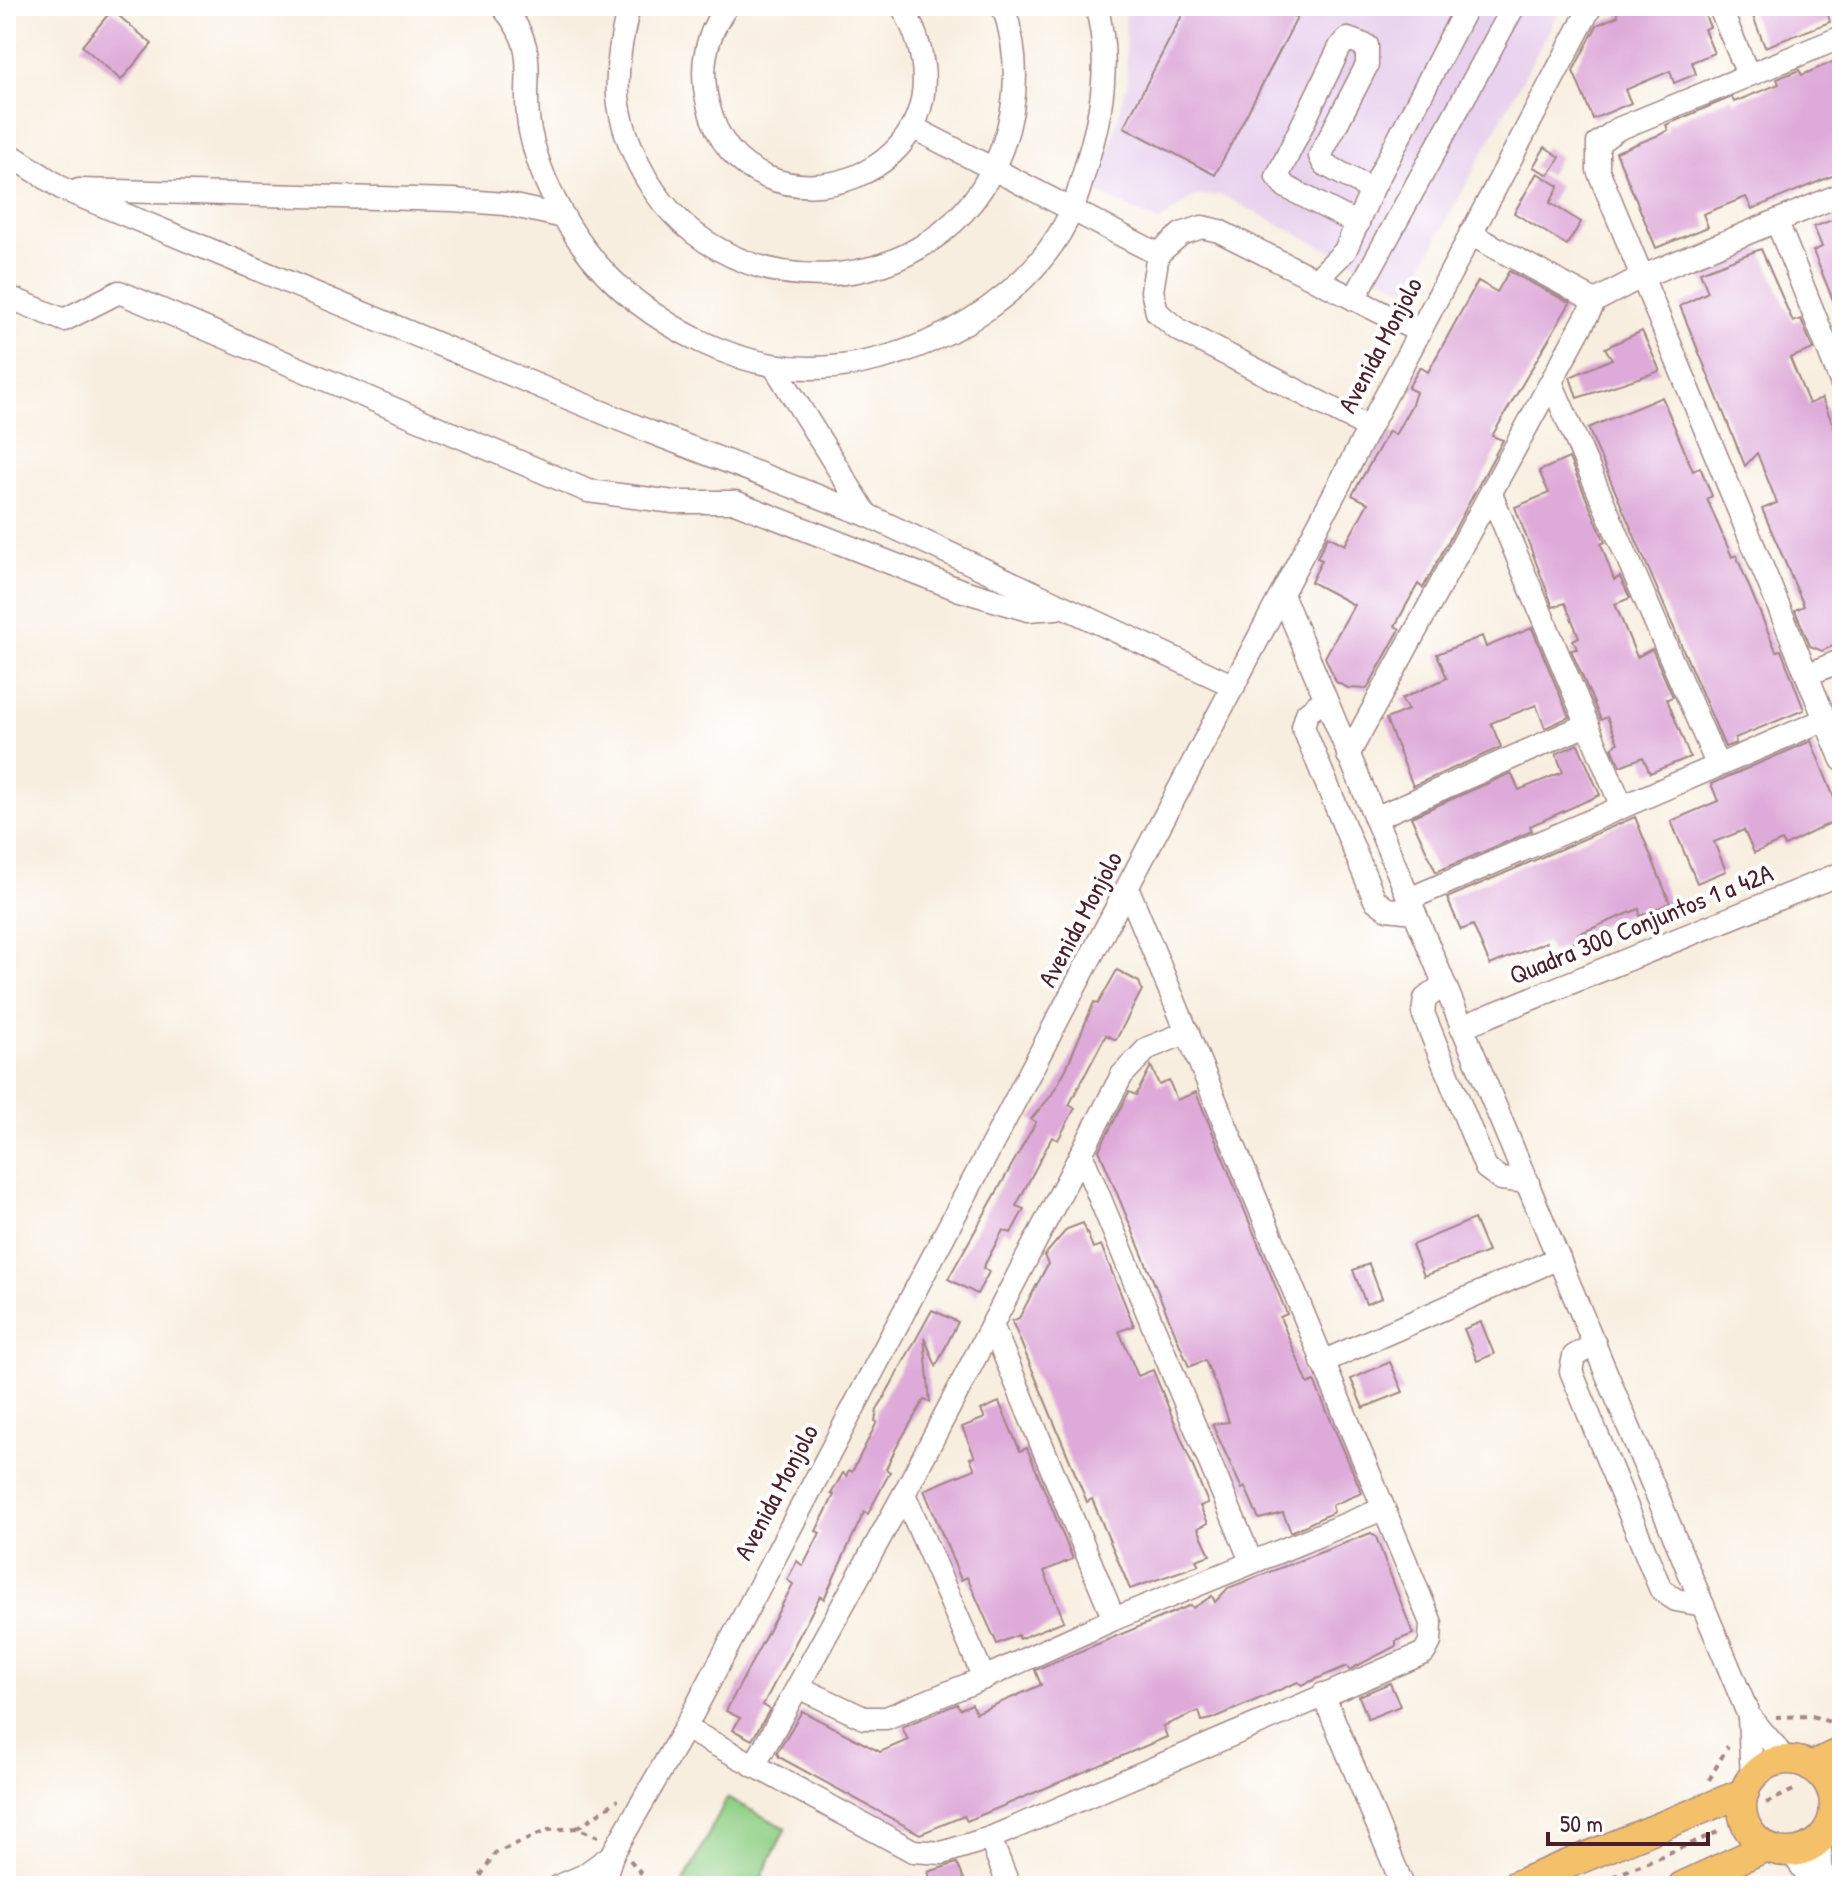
<svg xmlns="http://www.w3.org/2000/svg" width="1848" height="1892" viewBox="0 0 1848 1892" font-family="'Patrick Hand',sans-serif">
  <style>
    .built { fill: #e8d2ee }
    .green { fill: #92d087; stroke: #6e7859; stroke-width: 2 }
    .building { fill: #deaad9 }
    .lines { fill: none; stroke-linecap: round; stroke-linejoin: round }
    .minor-casing { stroke: #a18685; stroke-width: 25 }
    .major-casing { stroke: #a18685; stroke-width: 31 }
    .path { stroke: #a18685; stroke-width: 4; stroke-dasharray: 6 6; stroke-linecap: butt }
    .minor { stroke: #fff; stroke-width: 22 }
    .major { stroke: #f4c16a; stroke-width: 28 }
    .labels { text-anchor: middle; stroke-width: 8; stroke-linejoin: round; paint-order: stroke }
    .street-label { font-size: 26px; fill: #4a1f2b; stroke: #fff }
  </style>
  <rect width="100%" height="100%" fill="#fff"/>
  <filter id="ink" filterUnits="userSpaceOnUse"><feTurbulence type="fractalNoise" baseFrequency=".0125" numOctaves="2"/><feDisplacementMap in="SourceGraphic" scale="16" xChannelSelector="R" yChannelSelector="G"/><feConvolveMatrix kernelMatrix="1 2 1 2 8 2 1 2 1" color-interpolation-filters="sRGB"/></filter>
  <filter id="wash" filterUnits="userSpaceOnUse"><feTurbulence type="fractalNoise" baseFrequency=".006" numOctaves="4" result="noise"/><feDisplacementMap in="SourceGraphic" scale="32" xChannelSelector="R" yChannelSelector="G"/><feGaussianBlur stdDeviation="1.8" result="paint"/><feColorMatrix in="noise" values="0 0 0 0 0 0 0 0 0 0 0 0 0 0 0 0 0 1.4 0 .05"/><feComposite in="paint" operator="in"/></filter>
  <g filter="url(#wash)">
    <rect width="100%" height="100%" fill="#f8eedf"/>
    <polygon class="built" points="1125,6 1562,6 1409,291 1222,195 1195,196 1159,222 1098,193 1127,85"/>
    <polygon class="green" points="727,1798 786,1828 757,1886 682,1886"/>
    <g id="blocks">
      <g class="building">
        <polygon points="1187,6 1275,6 1297,18 1215,175 1124,127"/>
        <polygon points="1614,6 1701,6 1710,27 1704,29 1714,53 1692,62 1696,74 1674,83 1670,71 1625,90 1631,103 1593,119 1573,71 1597,25 1618,16"/>
        <polygon points="1749,6 1826,6 1830,22 1765,47"/>
        <polygon points="112,10 152,44 121,80 82,46"/>
        <polygon points="1842,58 1842,172 1752,209 1746,197 1703,214 1708,227 1656,248 1616,152 1659,135 1668,130 1666,125 1710,106 1732,97 1734,102 1779,84 1777,79 1799,70 1802,75"/>
        <polygon points="1545,147 1560,157 1549,175 1533,167"/>
        <polygon points="1537,173 1559,186 1550,203 1581,222 1567,245 1514,213"/>
        <polygon points="1842,216 1842,319 1841,320 1813,251 1822,247 1814,227"/>
        <polygon points="1761,249 1793,322 1801,319 1813,349 1790,358 1809,404 1822,398 1842,446 1842,642 1822,651 1810,646 1795,610 1804,606 1762,509 1777,503 1757,453 1745,466 1680,306 1708,292 1700,272"/>
        <polygon points="1509,271 1570,303 1492,436 1503,440 1423,588 1418,584 1395,626 1400,629 1367,689 1348,688 1336,682 1325,657 1354,605 1311,582 1322,560 1317,558 1328,536 1345,545 1368,503 1352,495 1389,431 1395,435 1412,404 1416,392 1408,388 1420,367 1428,372 1478,281 1497,292"/>
        <polygon points="1642,331 1660,371 1577,398 1570,377 1612,359 1605,348"/>
        <polygon points="1662,397 1693,471 1700,467 1712,496 1707,499 1732,557 1736,555 1776,651 1781,650 1804,710 1735,738 1736,743 1725,747 1588,428"/>
        <polygon points="1569,458 1605,542 1601,544 1614,580 1620,577 1630,598 1615,604 1637,657 1652,649 1673,697 1667,699 1690,757 1650,773 1643,757 1620,766 1612,748 1618,743 1607,717 1601,720 1571,650 1577,649 1573,640 1579,637 1565,603 1553,607 1515,507 1549,493 1539,471"/>
        <polygon points="1532,628 1569,717 1545,728 1536,705 1491,723 1501,747 1413,786 1386,719 1408,710 1401,699 1447,678 1437,654 1482,636 1486,647"/>
        <polygon points="1811,741 1842,817 1785,846 1782,841 1754,853 1744,830 1714,842 1726,871 1697,883 1671,821 1718,801 1711,784"/>
        <polygon points="1578,744 1600,795 1530,826 1532,831 1436,872 1411,817 1511,773 1519,790 1563,772 1556,754"/>
        <polygon points="1635,817 1670,903 1640,916 1639,909 1578,934 1581,940 1551,952 1546,942 1490,965 1473,925 1461,930 1447,898"/>
        <polygon points="1117,970 1139,982 1142,990 1116,1040 1106,1035 1069,1105 1075,1108 1058,1140 1052,1137 1016,1206 1024,1209 1011,1233 1003,1230 983,1268 989,1272 977,1294 948,1279 1036,1122 1031,1119 1051,1096 1066,1069 1094,1002 1098,1004"/>
        <polygon points="1151,1066 1159,1085 1169,1081 1177,1100 1196,1092 1287,1314 1280,1317 1308,1384 1314,1381 1362,1493 1332,1505 1334,1512 1291,1532 1283,1513 1259,1519 1245,1487 1242,1489 1212,1424 1229,1422 1220,1395 1205,1360 1189,1367 1099,1150 1129,1092 1136,1095"/>
        <polygon points="1474,1219 1488,1252 1424,1276 1412,1245"/>
        <polygon points="1083,1223 1093,1248 1101,1245 1134,1326 1119,1331 1138,1376 1153,1370 1208,1503 1200,1506 1208,1523 1198,1528 1210,1555 1196,1560 1199,1565 1130,1589 1092,1499 1087,1502 1012,1321 1019,1318 1048,1264 1044,1256 1067,1229"/>
        <polygon points="1369,1264 1382,1298 1366,1304 1353,1270"/>
        <polygon points="932,1310 958,1322 936,1366 924,1337 930,1402 924,1400 895,1450 886,1469 890,1472 868,1514 864,1512 824,1599 820,1596 763,1705 770,1709 752,1740 733,1730 740,1718 726,1711 793,1584 787,1580 797,1561 803,1566 820,1533 816,1531 834,1495 831,1494 843,1473 846,1476 849,1470 852,1472 877,1422 875,1421 877,1410"/>
        <polygon points="1481,1322 1494,1354 1477,1361 1464,1329"/>
        <polygon points="1390,1362 1403,1392 1363,1408 1351,1379"/>
        <polygon points="999,1402 1020,1451 1027,1448 1073,1559 1044,1571 1064,1621 1019,1639 1018,1635 997,1644 967,1577 961,1580 924,1490 975,1469 970,1458 975,1457 962,1427 985,1418 981,1410"/>
        <polygon points="1371,1533 1376,1537 1413,1634 1396,1641 1396,1646 1349,1670 1347,1666 1302,1685 1298,1682 1212,1719 1202,1721 1199,1711 1163,1726 1167,1737 967,1821 964,1816 920,1834 779,1757 777,1753 802,1711 880,1752 908,1740 902,1727 957,1704 960,1709 972,1704 976,1713 997,1704 1041,1685 1035,1670 1191,1605 1193,1608 1212,1596 1215,1602 1228,1588"/>
        <polygon points="1390,1683 1400,1706 1368,1719 1359,1696"/>
        <polygon points="957,1863 967,1886 933,1886 928,1872"/>
      </g>
    </g>
  </g>
  <g filter="url(#ink)">
    <use href="#blocks" fill-opacity="0" stroke="#a18685" stroke-width="2"/>
    <g class="lines">
      <defs>
        <g id="minor">
          <path d="M 502,6 C 544,55 519,77 530,131 C 544,196 584,261 637,302 C 676,332 724,357 773,365 C 883,384 1030,312 1073,207 C 1080,190 1084,172 1089,155 C 1103,108 1110,54 1096,6"/>
          <path d="M 629,6 C 622,36 616,64 618,96 C 620,120 629,144 639,165 C 715,318 942,310 1002,148 C 1019,101 1019,53 1003,6"/>
          <path d="M 727,6 C 705,36 699,68 708,104 C 743,256 999,179 902,6"/>
          <polyline points="1719,6 1748,74"/>
          <polyline points="1842,37 1618,129 1598,143 1598,170 1842,760"/>
          <polyline points="912,127 1158,254"/>
          <polyline points="6,152 63,189 650,432 867,515 1234,686"/>
          <polyline points="79,190 453,200 505,204 564,217"/>
          <polyline points="1777,222 1842,384"/>
          <polyline points="1358,224 1286,187 1277,177 1340,47 1348,39 1367,46 1367,65 1320,156 1324,164 1372,190"/>
          <polyline points="1470,234 1595,301"/>
          <polyline points="1316,280 1345,251 1372,190 1467,6"/>
          <polyline points="6,296 64,320 119,292 588,491 674,502 735,502 960,590 1028,610 1056,608"/>
          <polyline points="1354,299 1514,6"/>
          <polyline points="774,366 867,515"/>
          <polyline points="1551,382 1717,764"/>
          <polyline points="1368,427 1177,329 1157,312 1152,291 1158,254 1181,234 1202,227 1219,231 1420,332"/>
          <polyline points="1491,494 1622,807"/>
          <polyline points="1282,594 1749,1716 1787,1760"/>
          <polyline points="1807,675 1842,660"/>
          <polyline points="1324,700 1307,713 1303,727 1375,900 1387,909 1414,912"/>
          <polyline points="1348,755 1595,301 1641,277 1842,194"/>
          <polyline points="1375,818 1586,725"/>
          <polyline points="1409,899 1826,719"/>
          <polyline points="1444,984 1425,999 1423,1013 1486,1168 1501,1179 1528,1182"/>
          <polyline points="1461,1027 1842,873"/>
          <polyline points="1081,1153 1251,1561"/>
          <polyline points="992,1325 1114,1619"/>
          <polyline points="1595,1344 1574,1356 1571,1371 1661,1590 1676,1600 1703,1605"/>
          <polyline points="1322,1362 1559,1258"/>
          <polyline points="904,1494 984,1678"/>
          <polyline points="800,1688 864,1718 886,1718 984,1678 1114,1619 1383,1509"/>
          <polyline points="1323,1694 1403,1886"/>
          <polyline points="1749,1717 1752,1779"/>
          <polyline points="685,1728 913,1851 942,1853 990,1838 1424,1653 1430,1642 1431,1623 1128,889"/>
          <polyline points="754,1766 904,1494 1122,1075 1148,1048 1188,1032"/>
          <polyline points="990,1838 1009,1886"/>
          <polyline points="1819,1841 1823,1886"/>
          <polyline points="1791,1852 1816,1886"/>
          <polyline points="559,1886 583,1876 612,1855"/>
          <polyline points="602,1886 612,1855 685,1728 1591,6"/>
        </g>
        <g id="major">
          <circle cx="1788" cy="1806" r="46"/>
          <polyline points="1810,1766 1842,1752"/>
          <polyline points="1514,1886 1745,1792"/>
          <polyline points="1682,1886 1766,1847"/>
        </g>
      </defs>
      <use href="#minor" class="minor-casing"/>
      <use href="#major" class="major-casing"/>
      <g class="path">
        <polyline points="1776,1717 1812,1716 1842,1726"/>
        <polyline points="1709,1780 1728,1746"/>
        <polyline points="1766,1803 1798,1788"/>
        <polyline points="577,1828 618,1800"/>
        <polyline points="630,1860 652,1886"/>
        <polyline points="474,1886 495,1853 548,1830 577,1828 598,1837"/>
        <polyline points="1591,1886 1718,1832"/>
      </g>
      <use href="#minor" class="minor"/>
      <use href="#major" class="major"/>
    </g>
  </g>
  <g class="labels">
    <g class="street-label">
      <text transform="translate(1380 345) rotate(-62)" y="9">Avenida Monjolo</text>
      <text transform="translate(1080 919) rotate(-62)" y="9">Avenida Monjolo</text>
      <text transform="translate(1641 924) rotate(-22)" y="9">Quadra 300 Conjuntos 1 a 42A</text>
      <text transform="translate(776 1492) rotate(-62)" y="9">Avenida Monjolo</text>
    </g>
  </g>
  <rect width="1848" height="1892" fill="none" stroke="#fff" stroke-width="32"/>
  <path d="M1548 1832v12h160v-12" fill="none" stroke="#4a1f2b" stroke-width="4"/>
  <text x="1560" y="1832" font-size="24" fill="#4a1f2b" stroke="#ffffff" stroke-width="6" paint-order="stroke">50 m</text>
</svg>
